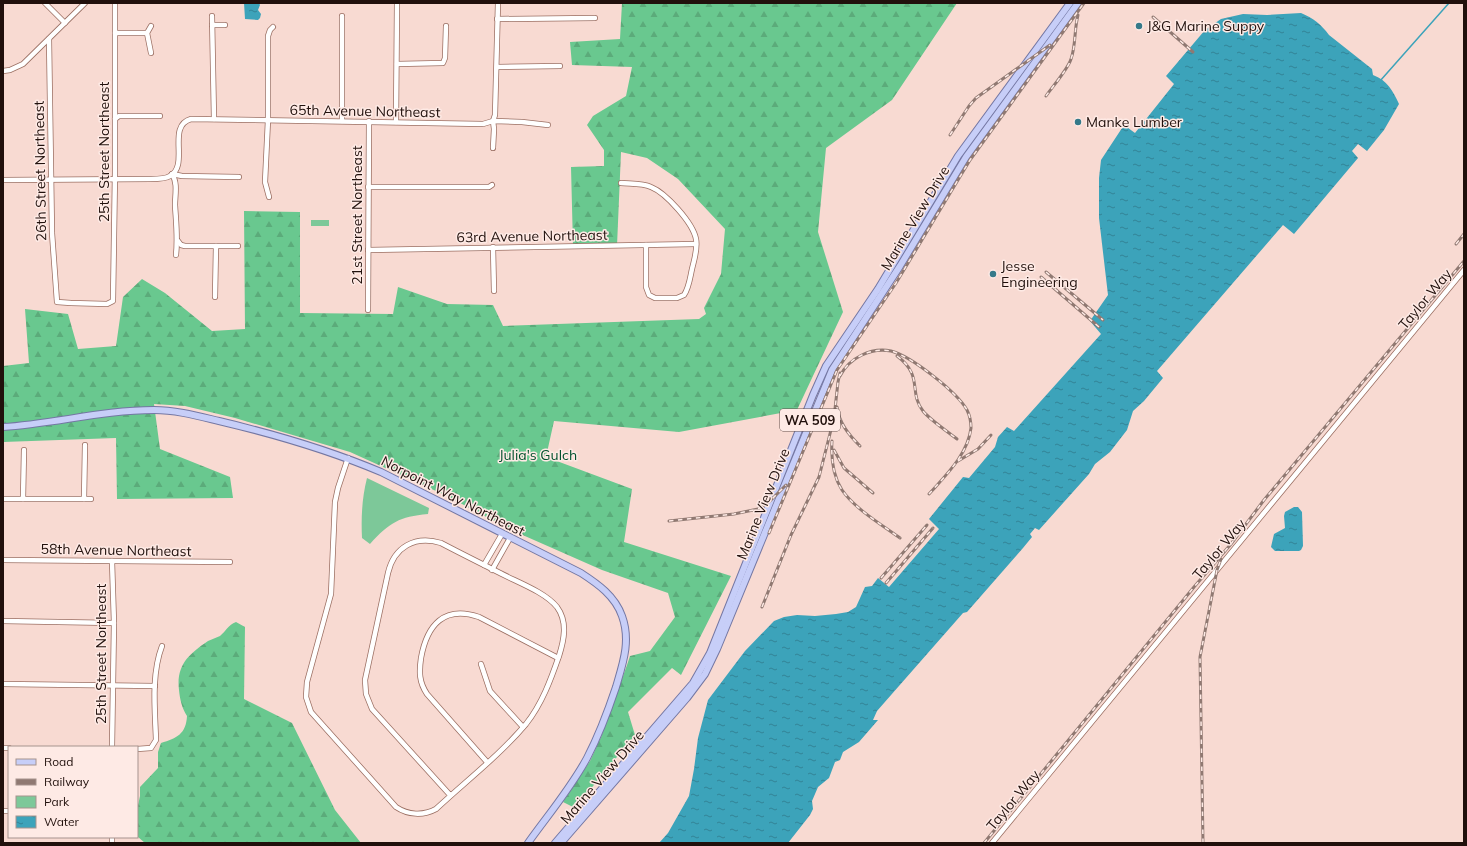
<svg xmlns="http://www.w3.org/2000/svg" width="1467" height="846" viewBox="0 0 1467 846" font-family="Mulish,sans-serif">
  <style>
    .green { fill: #7dc899 }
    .forest { fill: url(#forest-firs) }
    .water { fill: url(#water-ripples) }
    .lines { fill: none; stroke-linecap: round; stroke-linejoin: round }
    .stream { stroke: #3ca3ba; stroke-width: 1.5 }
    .minor-casing { stroke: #9b6f63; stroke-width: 6 }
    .major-casing { stroke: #7477a3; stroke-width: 8 }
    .minor { stroke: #fff; stroke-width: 4.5 }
    .major { stroke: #c7cef8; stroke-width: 6 }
    .rail-casing { stroke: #907972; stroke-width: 3 }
    .rail { stroke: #feeae5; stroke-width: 1.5; stroke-dasharray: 4.5; stroke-linecap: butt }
    .poi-dot { fill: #357989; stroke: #feeae5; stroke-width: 1.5 }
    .labels { text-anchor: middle; stroke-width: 3; stroke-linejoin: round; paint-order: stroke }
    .shield { fill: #feeae5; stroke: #63514d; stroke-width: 1 }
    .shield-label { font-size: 13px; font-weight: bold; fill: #21100c }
    .poi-label { font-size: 14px; fill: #21100c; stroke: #feeae5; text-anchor: start }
    .street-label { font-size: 14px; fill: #21100c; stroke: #feeae5 }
    .park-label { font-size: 14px; fill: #00502c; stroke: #feeae5 }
  </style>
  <defs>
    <pattern id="forest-firs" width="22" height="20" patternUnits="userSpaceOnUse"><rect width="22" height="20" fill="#69c88f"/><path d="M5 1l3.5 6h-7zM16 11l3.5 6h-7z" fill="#5bab7a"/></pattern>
    <pattern id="water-ripples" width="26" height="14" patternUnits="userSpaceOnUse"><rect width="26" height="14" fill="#3ca3ba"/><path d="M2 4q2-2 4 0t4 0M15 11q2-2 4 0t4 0" fill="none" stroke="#328396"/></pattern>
  </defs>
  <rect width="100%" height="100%" fill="#f8dad2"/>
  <g class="green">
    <rect x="311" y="220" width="18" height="6"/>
    <path d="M 367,478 L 429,508 L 428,514 C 399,517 390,522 370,544 L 362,538 C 361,517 362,498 367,478 Z"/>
  </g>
  <g class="forest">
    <polygon points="622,3 957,3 892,100 826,148 818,232 843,312 797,410 679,432 554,421 546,457 632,489 624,542 731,576 681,675 672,668 628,712 635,735 575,808 563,802 590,761 601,737 627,665 630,656 650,651 675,617 668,593 602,570 509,529 447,496 350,452 235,418 185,406 154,404 160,449 230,477 233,498 117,499 116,438 3,442 3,366 29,363 25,309 68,314 78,349 116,346 123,297 142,279 165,293 212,331 245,329 244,211 300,212 300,313 393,314 398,287 447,304 493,305 503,326 699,319 706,314 704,308 721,274 725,229 678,179 647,158 621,152 617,246 573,246 571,167 604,166 604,150 587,125 593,116 626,96 632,67 572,65 570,42 620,39"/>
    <path d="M 236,622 L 245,627 L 244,699 L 292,723 L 335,810 L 361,843 L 145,843 L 138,837 L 137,810 L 140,796 L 140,787 L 158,768 L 158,752 L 161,743 C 177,738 186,734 187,716 C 182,708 180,700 179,690 C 176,665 189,654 208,641 C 212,639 216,638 220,636 C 226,631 228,625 236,622 Z"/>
  </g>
  <g class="water">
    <polygon points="244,3 259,3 260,5 258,10 261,14 260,18 258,20 245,19"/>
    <path d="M 1301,13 C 1313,18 1321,24 1329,35 L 1372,69 L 1373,75 C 1387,80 1393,91 1399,104 L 1384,130 L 1367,151 L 1358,144 L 1352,151 L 1358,158 L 1294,234 L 1283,225 L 1157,371 L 1163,378 L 1144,401 L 1133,411 L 1127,430 L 1110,452 L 1095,464 L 1089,474 L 1039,530 L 1035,528 L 1030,534 L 1032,537 L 1023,548 L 967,612 L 963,613 L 877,711 L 873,720 L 878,720 L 859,742 L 843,752 L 840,760 L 835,762 L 829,778 L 818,787 L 812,801 L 813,809 L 810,815 L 788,843 L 659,843 L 668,833 L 689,796 L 694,769 L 698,738 L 708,700 L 745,651 L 774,621 L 784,617 L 797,615 L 815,616 L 836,614 L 848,612 L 856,607 L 865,587 L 872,586 L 878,578 L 889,587 L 939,529 L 929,519 L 963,477 L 969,478 L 995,447 L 998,437 L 1007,427 L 1014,431 L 1101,334 L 1090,321 L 1108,295 L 1099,218 L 1099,178 L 1101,160 L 1124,125 L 1135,133 L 1174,84 L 1166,76 L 1205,30 L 1221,19 L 1243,14 L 1267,15 Z"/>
    <polygon points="1294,507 1298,507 1302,512 1303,546 1301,550 1299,551 1275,551 1271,547 1274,534 1285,528 1284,516 1285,512"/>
  </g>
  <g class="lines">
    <polyline class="stream" points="1380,81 1449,3"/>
    <defs>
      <g id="minor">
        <polyline points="45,3 65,23"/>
        <polyline points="212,16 214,119"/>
        <polyline points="497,19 595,18"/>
        <polyline points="212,25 225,25"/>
        <polyline points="115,33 147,33"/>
        <polyline points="49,39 52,233 57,302 71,303 107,304 113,301 115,173 115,3"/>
        <polyline points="151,53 147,33 151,26"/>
        <polyline points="397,64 443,63 445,58 446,26"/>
        <polyline points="497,67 560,66"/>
        <polyline points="3,71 10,70 23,64 85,3"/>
        <polyline points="115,119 119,116 160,116"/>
        <polyline points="342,121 342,16"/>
        <polyline points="396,122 397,3"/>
        <polyline points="493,148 494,129 493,121 495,115 498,3"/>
        <path d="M 172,174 C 178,183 175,195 175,205 C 176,222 178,238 176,255"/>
        <polyline points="172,174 182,176 239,177"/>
        <path d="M 3,180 L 151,179 C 157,179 165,179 170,176 C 190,165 166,126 191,119 L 483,124 L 493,121 L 522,122 L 548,125"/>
        <path d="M 621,183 C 631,184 642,183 651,187 C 666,193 693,223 696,239 C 698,249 694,260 692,269 C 690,278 689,288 684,295 L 677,298 L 655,298 L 649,295 L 646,287 L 646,245"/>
        <polyline points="368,187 489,187 492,185"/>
        <polyline points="269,197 265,182 268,120 268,36 270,30 273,27"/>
        <polyline points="178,241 181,245 185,246 238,246"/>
        <polyline points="493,247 494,291"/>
        <polyline points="368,250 696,244"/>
        <polyline points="215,297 216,246"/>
        <polyline points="368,310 369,121"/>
        <path d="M 348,458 L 338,488 L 335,502 L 331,594 L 307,682 L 306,697 L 311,712 L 396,807 C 408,815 423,816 436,809 C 466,781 500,755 526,724 C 542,704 551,679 559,656 C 564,640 568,622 557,607 C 545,592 517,582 500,573 C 480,563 460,553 441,543 C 415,535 394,547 388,573 L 365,680 L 366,694 L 372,709 L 450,795"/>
        <polyline points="3,499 91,499"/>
        <polyline points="23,499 24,450"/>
        <polyline points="84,499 85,445"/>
        <polyline points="3,560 230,562"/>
        <polyline points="484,565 502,534"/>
        <polyline points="492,570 510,538"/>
        <polyline points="3,621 114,623"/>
        <polyline points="481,664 490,691 523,727"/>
        <polyline points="3,684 155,686"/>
        <polyline points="112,747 114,623 112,561"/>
        <polyline points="3,748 9,748"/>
        <path d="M 137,749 L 151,748 L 156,740 C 155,710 151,675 162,646"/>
        <path d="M 487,762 L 427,694 C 419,682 419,672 421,658 C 427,625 444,605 479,617 L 558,658"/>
        <polyline points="3,811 9,811"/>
        <polyline points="112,837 112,843"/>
        <polyline points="992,843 1464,270"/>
      </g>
      <g id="major">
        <path d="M 3,427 C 53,424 103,410 154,410 C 176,410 198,416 219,421 C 274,434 329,450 381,472 L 581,573 C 598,584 615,596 622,616 C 631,641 623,663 616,687 C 608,711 599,735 587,758 C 571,788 548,815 528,843"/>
        <polyline points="555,843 693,683 710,653 813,395 826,366 878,289 958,156 1070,3"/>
        <polyline points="561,843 687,698 705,674 717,649 832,370 900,266 966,157 1078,3"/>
      </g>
    </defs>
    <use href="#minor" class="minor-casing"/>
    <use href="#major" class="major-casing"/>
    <use href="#minor" class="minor"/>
    <use href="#major" class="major"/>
    <defs>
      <g id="rail">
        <polyline points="1153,17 1193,52"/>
        <path d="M 1046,96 C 1053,86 1068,69 1071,59 C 1076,45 1074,30 1078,15"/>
        <polyline points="950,135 969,106 976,98 1050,45"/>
        <polyline points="1456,244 1464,234"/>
        <polyline points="1046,272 1103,320"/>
        <polyline points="1041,277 1099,327"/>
        <path d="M 897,356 C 924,376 908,392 923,411 C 929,419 948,432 957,439"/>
        <path d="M 840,376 C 849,358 871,347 891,351 C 911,356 957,392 967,410 C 970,416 971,422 971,428 C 968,454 946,475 929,494"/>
        <path d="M 837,407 C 839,423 849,435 860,446"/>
        <path d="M 832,441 C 831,457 833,476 842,490 C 854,508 882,525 900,538"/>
        <polyline points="834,450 844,468 873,493"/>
        <polyline points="958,461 978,449 991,435"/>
        <polyline points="669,521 734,514 758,509 770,501 786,485"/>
        <polyline points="769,533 837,370 896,283 970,160 1084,3"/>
        <polyline points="881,578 927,525"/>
        <polyline points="886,583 933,528"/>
        <polyline points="762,607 791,535 819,477 834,418 838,382 840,373"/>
        <polyline points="984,843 1194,587 1231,544 1264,500 1464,261"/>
        <polyline points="1203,843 1200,657 1217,570 1221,559"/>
      </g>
    </defs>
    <use href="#rail" class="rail-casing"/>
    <use href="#rail" class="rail"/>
  </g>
  <g class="poi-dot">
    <circle cx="1139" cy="26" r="4"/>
    <circle cx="1078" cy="122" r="4"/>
    <circle cx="993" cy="274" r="4"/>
  </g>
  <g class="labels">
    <rect class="shield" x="780" y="409" width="60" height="22" rx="3"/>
    <g class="shield-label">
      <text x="810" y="425">WA 509</text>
    </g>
    <g class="poi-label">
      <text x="1147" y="31">J&amp;G Marine Suppy</text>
      <text x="1086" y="127">Manke Lumber</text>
      <text x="1001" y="271">Jesse<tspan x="1001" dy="16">Engineering</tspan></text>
    </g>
    <g class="street-label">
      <text transform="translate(365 111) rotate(1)" y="5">65th Avenue Northeast</text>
      <text transform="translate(104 152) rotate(-90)" y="5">25th Street Northeast</text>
      <text transform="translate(40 171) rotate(-91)" y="5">26th Street Northeast</text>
      <text transform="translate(357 215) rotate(-90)" y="5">21st Street Northeast</text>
      <text transform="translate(915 218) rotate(-59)" y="5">Marine View Drive</text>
      <text transform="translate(532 236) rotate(-1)" y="5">63rd Avenue Northeast</text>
      <text transform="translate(1425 299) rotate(-50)" y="5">Taylor Way</text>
      <text transform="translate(453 496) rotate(27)" y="5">Norpoint Way Northeast</text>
      <text transform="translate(763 504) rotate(-68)" y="5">Marine View Drive</text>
      <text transform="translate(1219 549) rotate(-50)" y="5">Taylor Way</text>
      <text transform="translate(116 550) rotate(1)" y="5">58th Avenue Northeast</text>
      <text transform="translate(101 654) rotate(-90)" y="5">25th Street Northeast</text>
      <text transform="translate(602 777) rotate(-49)" y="5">Marine View Drive</text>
      <text transform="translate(1013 800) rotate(-50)" y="5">Taylor Way</text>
    </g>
    <g class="park-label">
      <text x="538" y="460">Julia's Gulch</text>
    </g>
  </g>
  <rect width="1467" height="846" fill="none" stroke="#21100c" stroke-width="8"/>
  <rect x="8" y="746" width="130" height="92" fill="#feeae5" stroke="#a6938e"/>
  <rect x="16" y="759" width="20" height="6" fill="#c7cef8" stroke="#a6938e"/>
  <text x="44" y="766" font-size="12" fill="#21100c">Road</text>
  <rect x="16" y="779" width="20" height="6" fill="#907972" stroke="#a6938e"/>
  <text x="44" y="786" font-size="12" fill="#21100c">Railway</text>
  <rect x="16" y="796" width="20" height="12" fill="#7dc899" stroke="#a6938e"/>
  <text x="44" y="806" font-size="12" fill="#21100c">Park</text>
  <rect x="16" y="816" width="20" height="12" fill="url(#water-ripples)" stroke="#a6938e"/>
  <text x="44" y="826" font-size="12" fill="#21100c">Water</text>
</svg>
